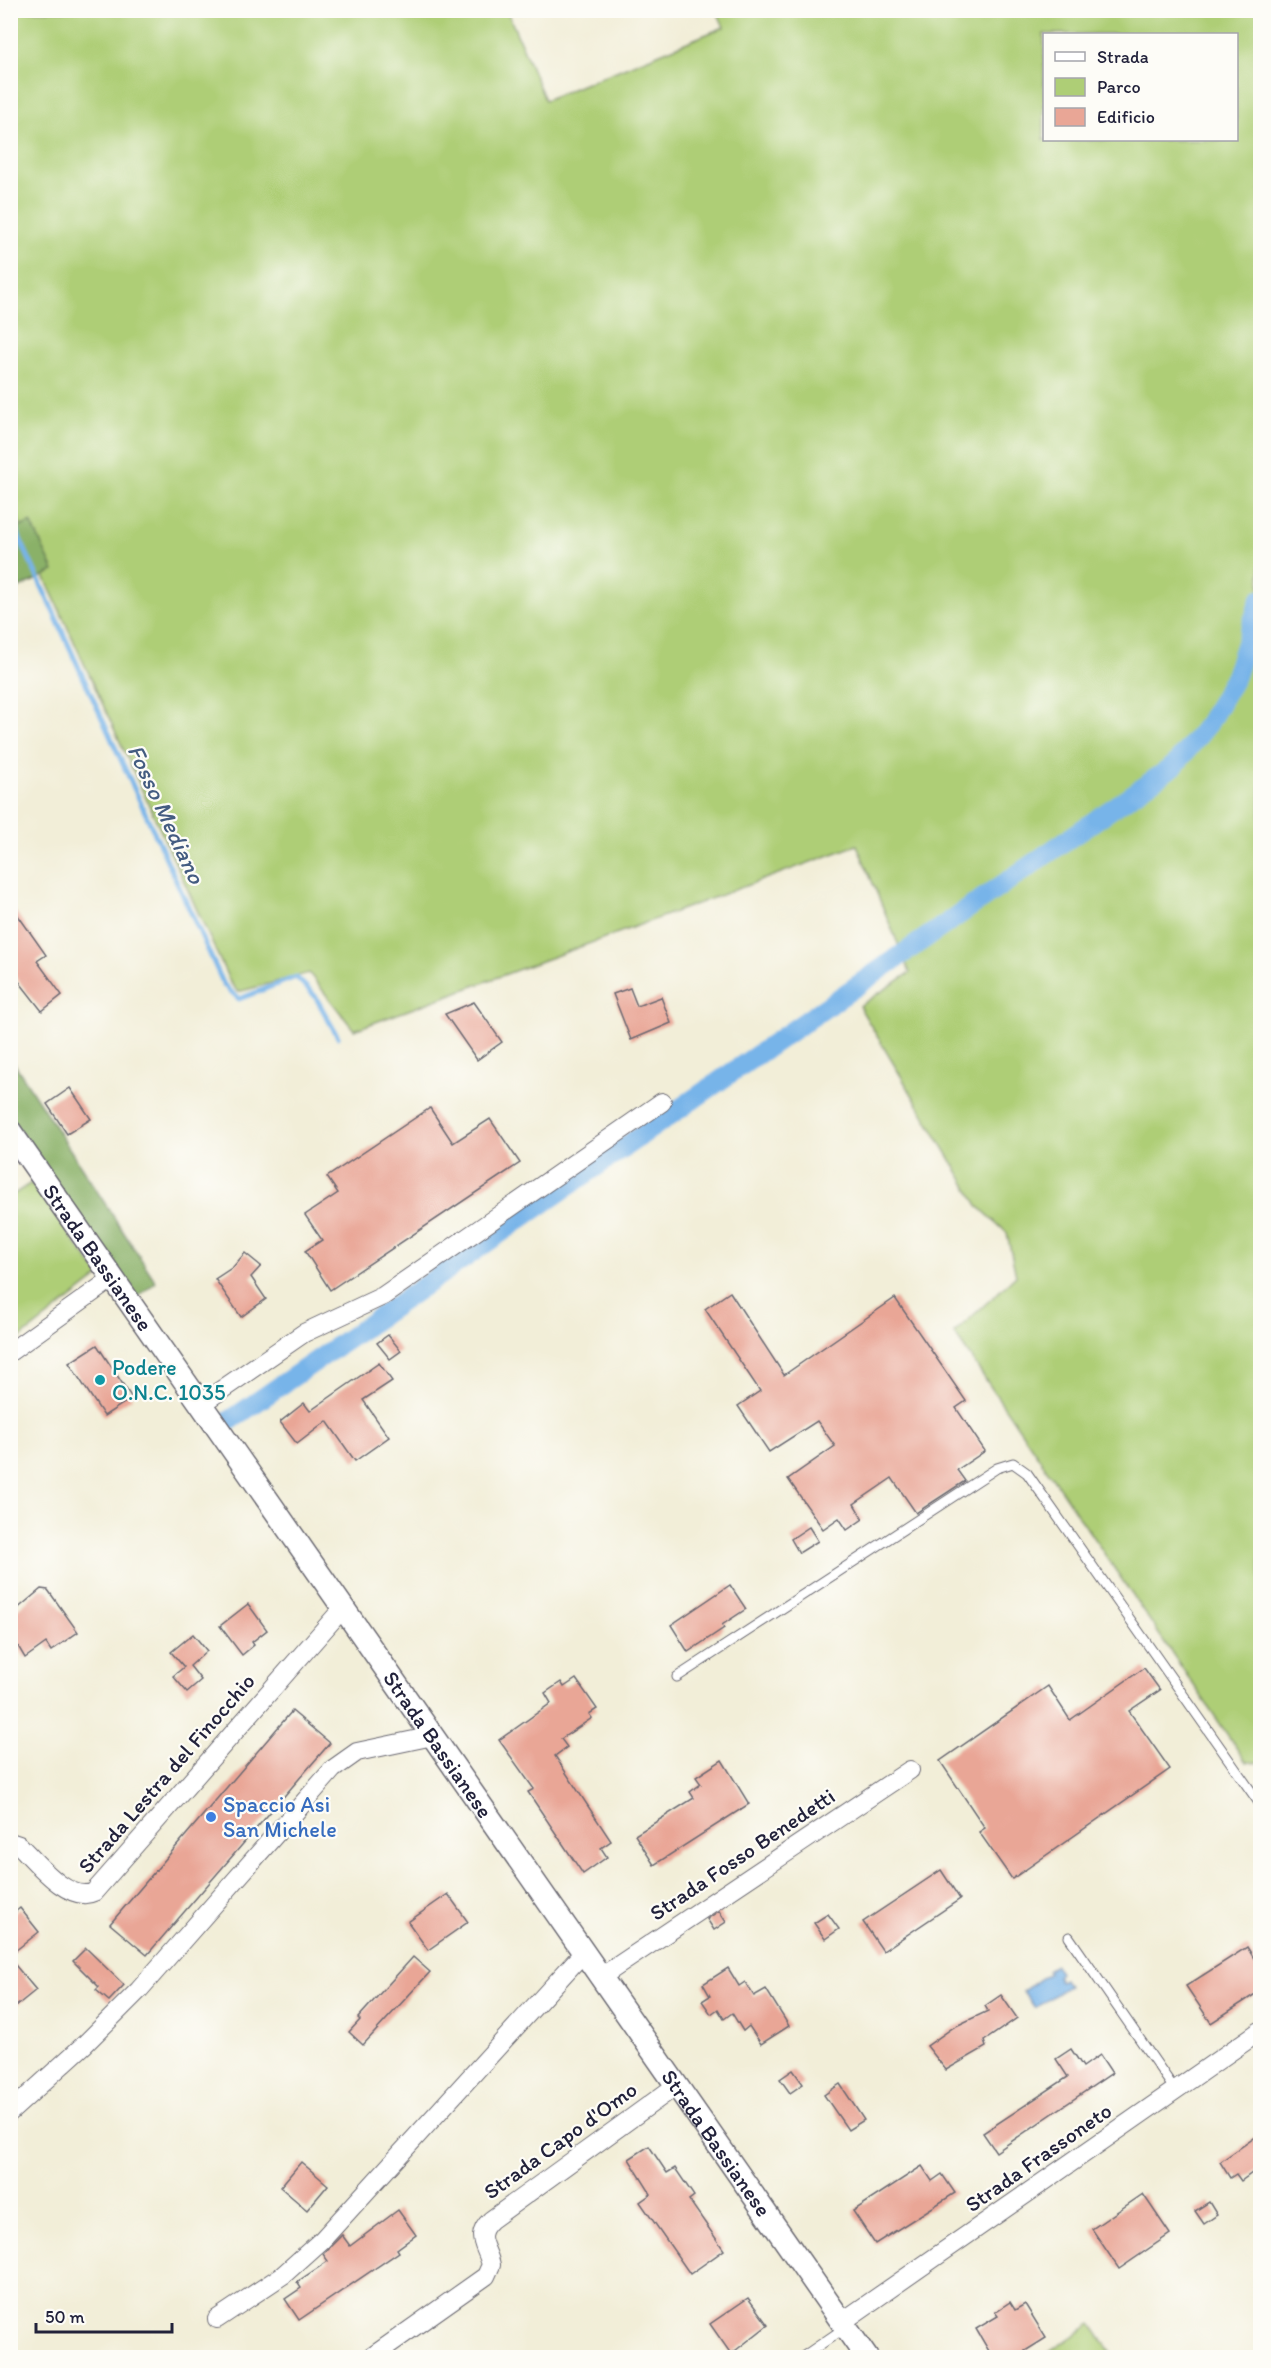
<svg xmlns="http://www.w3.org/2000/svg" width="1271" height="2368" viewBox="0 0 1271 2368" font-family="Itim,sans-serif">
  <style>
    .green { fill: #aece76; stroke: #687858; stroke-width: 1.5; fill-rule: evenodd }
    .forest { fill: #8ab167; stroke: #566a51; stroke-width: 1.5 }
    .water { fill: #77b4e9; stroke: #4c6b92; stroke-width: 1.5 }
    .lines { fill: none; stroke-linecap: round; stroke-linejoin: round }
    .stream { stroke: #77b4e9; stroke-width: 5 }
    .canal { stroke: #77b4e9; stroke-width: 20 }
    .building { fill: #e9a696 }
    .service-casing { stroke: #6b6972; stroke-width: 11 }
    .minor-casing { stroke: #6b6972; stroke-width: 20 }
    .tertiary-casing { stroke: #6b6972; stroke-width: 25 }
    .service { stroke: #fff; stroke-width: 9 }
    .minor { stroke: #fff; stroke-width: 18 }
    .tertiary { stroke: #fff; stroke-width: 22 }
    .culture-dot { fill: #0f9aa8; stroke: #fdfcf7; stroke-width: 2 }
    .shop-dot { fill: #3f7fe0; stroke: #fdfcf7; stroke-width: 2 }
    .labels { text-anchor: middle; stroke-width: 4.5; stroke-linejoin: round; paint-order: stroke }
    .street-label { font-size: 22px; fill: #22223b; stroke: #fdfcf7 }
    .culture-label { font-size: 22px; fill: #0d838f; stroke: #fdfcf7; text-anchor: start }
    .shop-label { font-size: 22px; fill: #366cbe; stroke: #fdfcf7; text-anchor: start }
    .water-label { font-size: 24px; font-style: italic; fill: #445c81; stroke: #fdfcf7 }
  </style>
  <rect width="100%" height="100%" fill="#fdfcf7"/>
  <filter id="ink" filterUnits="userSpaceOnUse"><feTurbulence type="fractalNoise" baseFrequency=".0167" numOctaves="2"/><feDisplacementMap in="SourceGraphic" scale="12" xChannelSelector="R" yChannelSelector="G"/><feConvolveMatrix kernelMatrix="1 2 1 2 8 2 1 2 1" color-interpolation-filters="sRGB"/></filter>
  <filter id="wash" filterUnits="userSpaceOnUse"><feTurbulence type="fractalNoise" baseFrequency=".008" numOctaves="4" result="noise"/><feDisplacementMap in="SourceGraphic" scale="24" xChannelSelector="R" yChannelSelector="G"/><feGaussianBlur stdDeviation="1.35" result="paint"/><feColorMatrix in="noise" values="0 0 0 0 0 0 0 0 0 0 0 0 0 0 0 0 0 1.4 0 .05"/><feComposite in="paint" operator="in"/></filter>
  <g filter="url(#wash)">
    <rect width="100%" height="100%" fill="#f2eed8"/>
    <g class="green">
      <path d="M 10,11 L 507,11 L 545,100 L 724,27 L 717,11 L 1260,11 L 1260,1762 L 1246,1762 L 954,1333 L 1016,1276 L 1007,1233 L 979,1207 L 859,1006 L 910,973 L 857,845 L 354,1030 L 309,973 L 238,992 L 230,982 L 11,504 ZM 1044,34 L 1236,34 L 1236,140 L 1044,140 Z"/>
      <polygon points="31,1183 100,1276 11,1345 11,1196"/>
      <polygon points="1091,2324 1114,2357 1042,2357"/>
    </g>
    <g class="forest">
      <polygon points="31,522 54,571 11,592 11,531"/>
      <polygon points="10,1057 156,1282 135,1299 11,1118"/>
    </g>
    <polygon class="water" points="1055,1965 1060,1973 1057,1976 1060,1981 1064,1979 1068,1986 1035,2008 1023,1991 1049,1973 1047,1970"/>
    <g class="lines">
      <polyline class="stream" points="10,517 224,985 239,999 296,977 315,996 338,1037"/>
      <polyline class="canal" points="225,1424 1175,765 1208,724 1235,676 1260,600"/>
    </g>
    <g id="blocks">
      <g class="building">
        <polygon points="10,904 46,955 37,961 62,995 42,1011 10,970"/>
        <polygon points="630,988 637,1006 661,997 671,1023 631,1040 613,994"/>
        <polygon points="474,1002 502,1042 477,1060 445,1014"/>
        <polygon points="70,1088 91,1119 67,1134 47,1104"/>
        <polygon points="430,1108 453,1143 490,1119 520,1163 330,1290 305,1251 322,1240 305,1215 338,1193 327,1177"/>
        <polygon points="245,1253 261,1266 251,1277 266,1299 241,1317 215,1279 233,1267"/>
        <polygon points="730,1292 784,1375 895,1298 966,1401 956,1408 985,1451 957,1470 965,1481 916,1513 892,1478 854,1504 863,1519 847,1530 839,1518 823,1529 788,1479 835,1446 817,1421 769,1452 738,1406 760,1391 705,1309"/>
        <polygon points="388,1335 401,1351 390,1359 377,1343"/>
        <polygon points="97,1345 132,1398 104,1416 69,1363"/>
        <polygon points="379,1363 392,1381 363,1400 389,1437 355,1461 327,1421 297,1444 280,1422 304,1403 310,1411"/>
        <polygon points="809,1527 818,1541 799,1553 791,1539"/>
        <polygon points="730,1585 746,1609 722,1625 724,1628 688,1652 671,1625"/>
        <polygon points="41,1589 48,1590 78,1632 51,1651 46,1643 25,1658 18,1646 10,1646 10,1615"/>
        <polygon points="248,1604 267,1630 252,1642 254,1645 242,1655 220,1626"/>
        <polygon points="193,1634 207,1651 190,1666 201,1680 187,1692 173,1676 184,1667 171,1652"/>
        <polygon points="1144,1668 1160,1690 1129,1711 1170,1769 1012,1879 979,1832 985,1828 940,1761 1048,1686 1070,1720"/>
        <polygon points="576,1679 597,1709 589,1714 592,1718 561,1739 567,1747 555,1756 611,1841 601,1848 607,1857 583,1874 528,1792 534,1789 499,1740 551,1703 545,1693 561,1682 564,1687"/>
        <polygon points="292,1711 330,1743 147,1955 110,1924"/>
        <polygon points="722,1760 749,1804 654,1865 635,1835 694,1798 690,1792 701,1784 696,1777"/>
        <polygon points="941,1870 960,1899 883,1951 863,1922"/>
        <polygon points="448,1894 468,1922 428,1950 408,1922"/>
        <polygon points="20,1908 39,1932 10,1955 10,1916"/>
        <polygon points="719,1911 726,1922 714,1930 707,1919"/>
        <polygon points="828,1914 839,1929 825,1939 814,1923"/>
        <polygon points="1247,1947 1260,1968 1260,1991 1211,2023 1186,1986"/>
        <polygon points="86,1948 124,1985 109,2001 96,1990 99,1987 73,1961"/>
        <polygon points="413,1957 430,1972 363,2045 349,2032 360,2020 358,2018"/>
        <polygon points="10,1959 36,1990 10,2011"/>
        <polygon points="728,1968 739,1986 745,1982 754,1996 766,1989 789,2026 761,2044 749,2026 743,2031 732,2013 724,2019 718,2009 711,2014 702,2001 710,1996 703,1984"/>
        <polygon points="1001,1995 1017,2018 984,2041 986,2047 946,2070 927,2046 954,2027 988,2011 985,2006"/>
        <polygon points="1071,2049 1083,2067 1100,2055 1112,2073 996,2152 983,2133 1068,2077 1056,2059"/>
        <polygon points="793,2070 803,2084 790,2093 780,2079"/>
        <polygon points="840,2084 864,2120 848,2130 824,2095"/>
        <polygon points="1260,2134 1260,2167 1241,2181 1236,2174 1230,2178 1220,2162"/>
        <polygon points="649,2146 667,2173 675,2168 694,2196 689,2200 724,2250 690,2274 640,2202 651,2194 629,2159"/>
        <polygon points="301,2162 328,2185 307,2210 280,2187"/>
        <polygon points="922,2166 932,2181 942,2174 955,2193 875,2244 853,2211"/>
        <polygon points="1143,2194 1170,2234 1119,2269 1092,2229"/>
        <polygon points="1209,2202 1217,2215 1204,2224 1195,2211"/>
        <polygon points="398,2210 416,2235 397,2249 399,2252 299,2320 285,2299 301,2288 297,2282 328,2261 323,2254 342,2235 350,2246"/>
        <polygon points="748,2298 768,2325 731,2354 710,2324"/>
        <polygon points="1010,2302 1015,2310 1025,2304 1046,2338 1014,2358 993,2358 976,2329 998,2316 995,2312"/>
      </g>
    </g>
  </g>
  <g filter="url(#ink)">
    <use href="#blocks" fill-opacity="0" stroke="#6b6972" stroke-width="1.5"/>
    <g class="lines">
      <defs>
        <g id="service">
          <polyline points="677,1677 997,1468 1013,1463 1027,1473 1260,1804"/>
          <polyline points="1069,1937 1175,2090"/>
          <polyline points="801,2358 846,2327"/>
        </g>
        <g id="minor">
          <polyline points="10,1352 113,1278"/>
          <polyline points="201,1404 304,1333 383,1296 662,1102"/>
          <path d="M 10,1842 L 19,1845 C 36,1862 69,1904 94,1892 L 343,1608"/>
          <polyline points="601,1977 910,1770"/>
          <polyline points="10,2112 85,2044 139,1990 333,1769 357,1752 433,1736"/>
          <polyline points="217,2319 283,2275 322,2240 584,1952"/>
          <polyline points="842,2322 1260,2031"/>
          <path d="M 370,2358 L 486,2276 L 491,2265 C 487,2246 473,2237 491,2220 L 677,2085"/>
        </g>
        <g id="tertiary">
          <path id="s1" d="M 10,1131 L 867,2358"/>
        </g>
      </defs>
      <use href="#service" class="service-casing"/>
      <use href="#minor" class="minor-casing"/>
      <use href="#tertiary" class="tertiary-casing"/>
      <use href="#service" class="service"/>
      <use href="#minor" class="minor"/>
      <use href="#tertiary" class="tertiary"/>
    </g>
  </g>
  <circle class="culture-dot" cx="100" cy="1380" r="6"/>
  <circle class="shop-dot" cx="211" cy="1817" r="6"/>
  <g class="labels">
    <g class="street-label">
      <text dy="8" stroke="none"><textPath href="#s1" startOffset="154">Strada Bassianese</textPath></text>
      <text dy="8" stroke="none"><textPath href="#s1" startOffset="748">Strada Bassianese</textPath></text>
      <text transform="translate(166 1773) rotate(-49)" y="8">Strada Lestra del Finocchio</text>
      <text transform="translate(742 1854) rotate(-34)" y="8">Strada Fosso Benedetti</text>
      <text transform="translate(560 2140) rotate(-36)" y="8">Strada Capo d'Omo</text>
      <text dy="8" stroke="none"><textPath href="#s1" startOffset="1234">Strada Bassianese</textPath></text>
      <text transform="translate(1038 2157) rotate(-35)" y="8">Strada Frassoneto</text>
    </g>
    <g class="culture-label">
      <text x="112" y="1375">Podere<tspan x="112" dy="25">O.N.C. 1035</tspan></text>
    </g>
    <g class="shop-label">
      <text x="223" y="1812">Spaccio Asi<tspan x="223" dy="25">San Michele</tspan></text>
    </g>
    <g class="water-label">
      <text transform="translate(166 814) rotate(65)" y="8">Fosso Mediano</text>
    </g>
  </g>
  <rect width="1271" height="2368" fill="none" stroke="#fdfcf7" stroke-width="36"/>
  <rect x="1043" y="33" width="195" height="108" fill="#fdfcf7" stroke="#a5a5ac" stroke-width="1.5"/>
  <rect x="1055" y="52" width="30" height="9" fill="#ffffff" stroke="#a5a5ac" stroke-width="1.5"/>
  <text x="1097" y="63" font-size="18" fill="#22223b">Strada</text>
  <rect x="1055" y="78" width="30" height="18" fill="#aece76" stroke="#a5a5ac" stroke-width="1.5"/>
  <text x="1097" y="93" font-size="18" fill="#22223b">Parco</text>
  <rect x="1055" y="108" width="30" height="18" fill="#e9a696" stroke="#a5a5ac" stroke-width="1.5"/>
  <text x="1097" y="123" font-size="18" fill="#22223b">Edificio</text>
  <path d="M36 2323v9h136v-9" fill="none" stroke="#22223b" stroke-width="3"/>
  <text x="45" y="2323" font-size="18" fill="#22223b" stroke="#fdfcf7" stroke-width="4.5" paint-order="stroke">50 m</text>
</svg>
